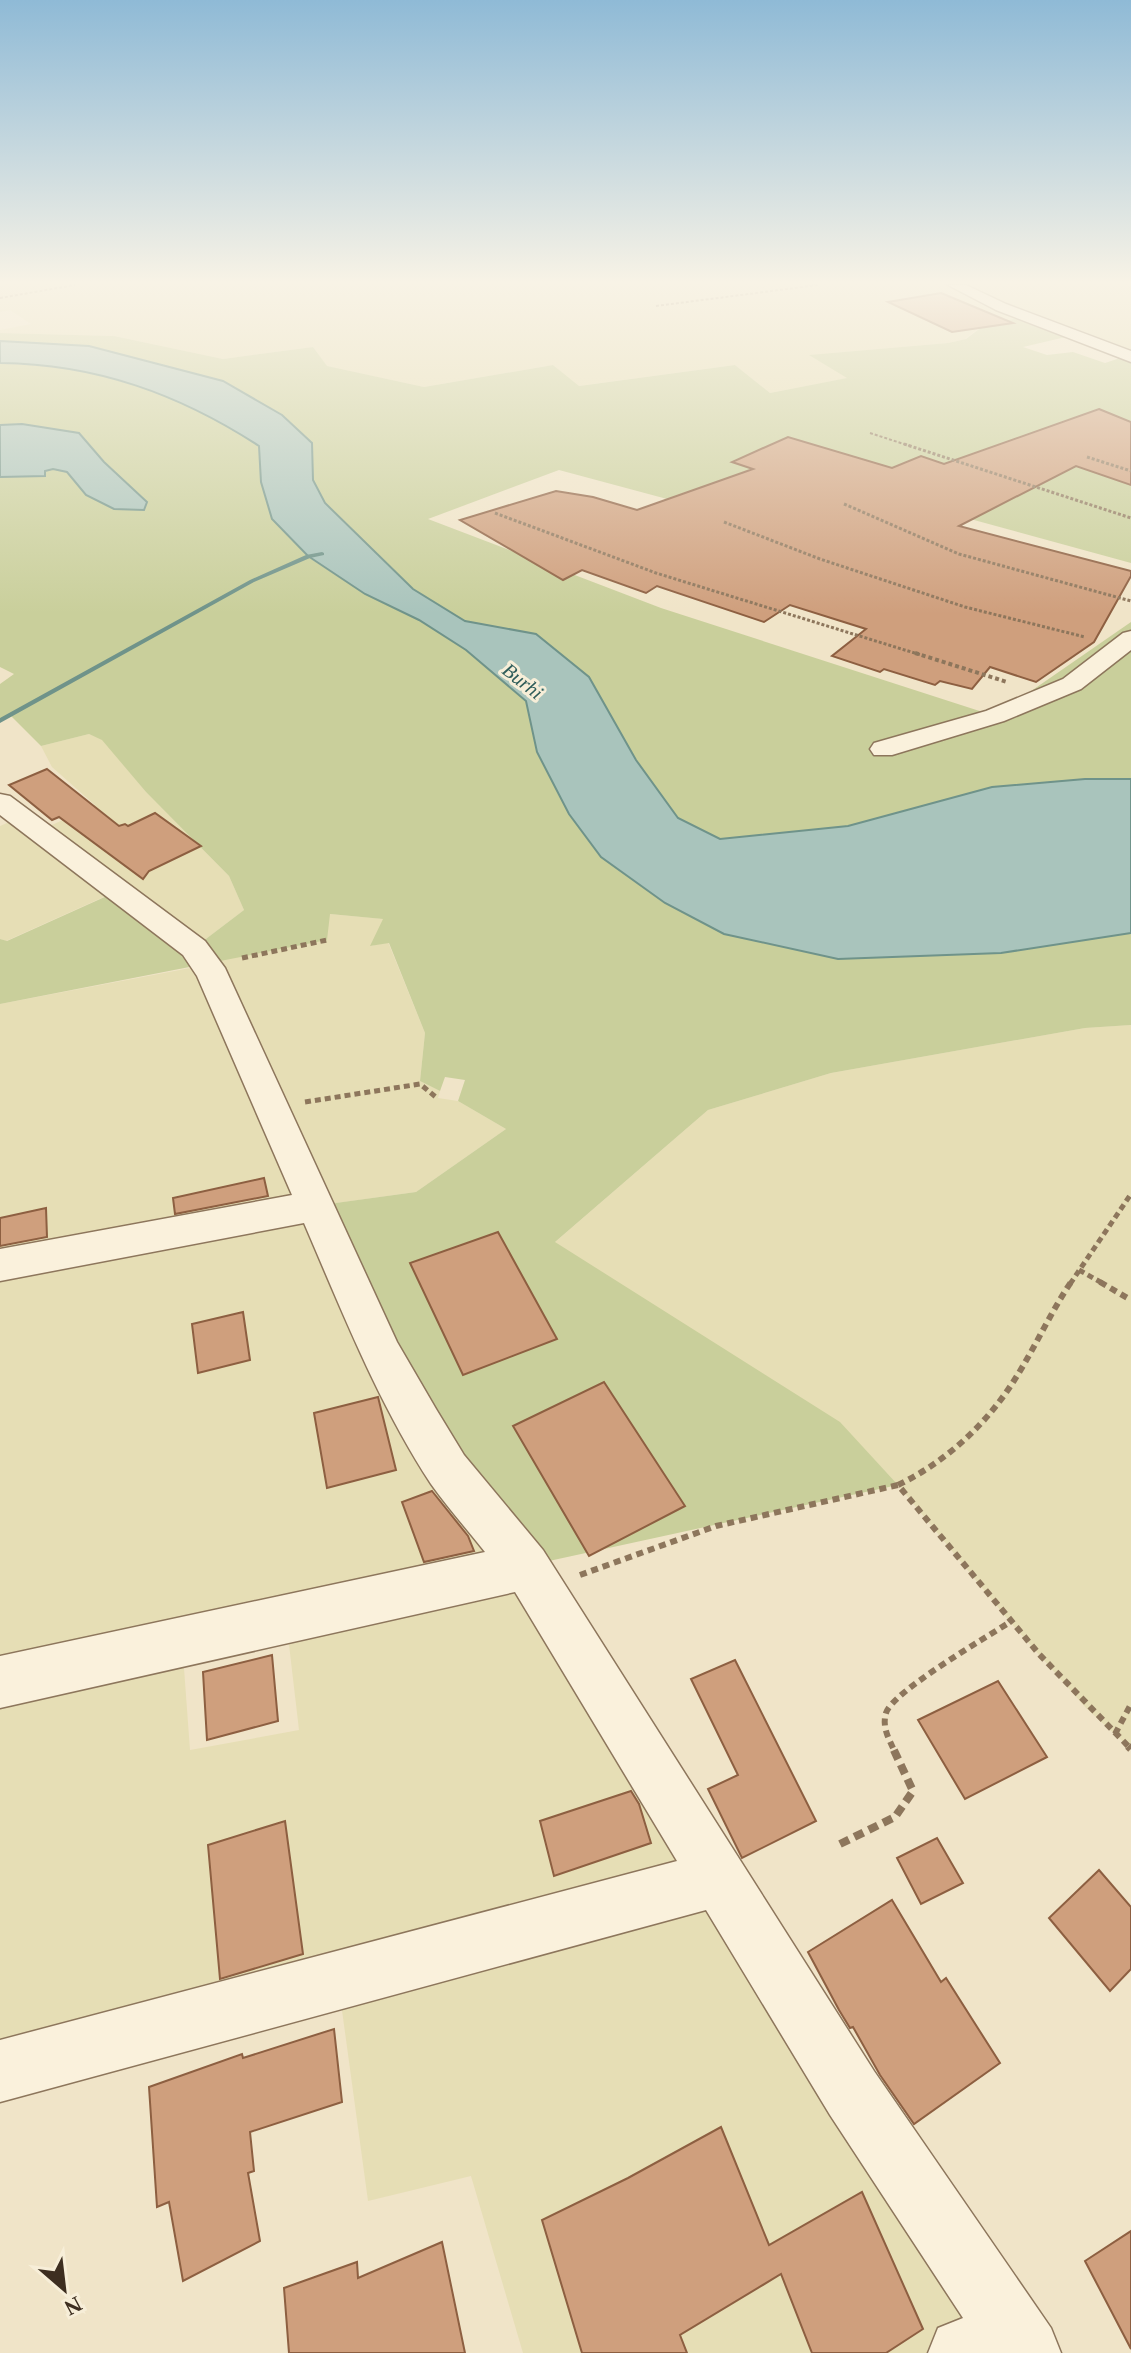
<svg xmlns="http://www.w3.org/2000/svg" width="1131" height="2353" viewBox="0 0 1131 2353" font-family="Georgia,serif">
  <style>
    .farmland { fill: #e6deb5; fill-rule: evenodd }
    .green { fill: #c9cf9b }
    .water { fill: #a9c4bc; stroke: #6f938a; stroke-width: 2 }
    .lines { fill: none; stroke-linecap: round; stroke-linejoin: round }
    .stream { fill: #6f938a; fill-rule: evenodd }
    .building { fill: #cf9f7d; stroke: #8d5f41; stroke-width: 2 }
    .minor-casing { stroke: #8d765c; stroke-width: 3 }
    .path-far5 { stroke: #8d765c; stroke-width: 2; stroke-dasharray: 3 2; stroke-linecap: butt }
    .path-far4 { stroke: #8d765c; stroke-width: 3; stroke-dasharray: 3 2; stroke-linecap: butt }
    .path-far3 { stroke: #8d765c; stroke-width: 4; stroke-dasharray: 4 3; stroke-linecap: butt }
    .path-far2 { stroke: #8d765c; stroke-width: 5; stroke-dasharray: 6 4; stroke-linecap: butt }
    .path-far1 { stroke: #8d765c; stroke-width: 6; stroke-dasharray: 7 5; stroke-linecap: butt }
    .path { stroke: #8d765c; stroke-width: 8; stroke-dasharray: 10 6; stroke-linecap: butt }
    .minor { fill: #faf1dc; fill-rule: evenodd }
    .labels { text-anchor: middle; stroke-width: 6; stroke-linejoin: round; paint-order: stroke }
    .far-water-label { font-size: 20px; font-style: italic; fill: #2f5d5a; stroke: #f7eed8 }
  </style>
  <rect width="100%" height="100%" fill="#f0e4c8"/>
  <g class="farmland">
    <polygon points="0,285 1131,285 1131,358 1070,336 983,325 965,339 948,343 811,355 848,378 770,393 735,365 578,386 553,365 424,387 326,366 313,347 223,359 114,336 0,333 0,330 31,324 10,310 0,312"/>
    <polygon points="89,734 102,739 146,792 229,876 244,910 194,948 117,891 6,941 0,939 0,826 21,817 39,831 95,805 52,767 41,746"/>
    <path d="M 329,914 L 384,919 L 371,946 L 388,942 L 425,1033 L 420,1081 L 440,1091 L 438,1098 L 458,1101 L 506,1129 L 416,1192 L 315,1206 L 1026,2353 L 523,2353 L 471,2176 L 368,2201 L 338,1981 L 0,2071 L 0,1004 L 206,965 ZM 286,1619 L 299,1730 L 190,1750 L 182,1641 Z"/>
    <polygon points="1131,1025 1131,1749 1086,1708 1010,1622 898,1485 840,1423 554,1243 708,1110 831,1073 1085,1028"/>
  </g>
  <g class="green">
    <polygon points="1024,317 1070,336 1023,347 1047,355 1073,352 1105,363 1126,356 1131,358 1131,563 974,520 857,469 723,514 559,470 428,519 661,608 995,716 1131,622 1131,779 1085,779 992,787 848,826 720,839 678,818 636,760 589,677 536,634 465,621 413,589 325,503 313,480 312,443 282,415 223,381 89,346 0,341 0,333 114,336 223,359 313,347 327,366 424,387 553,365 579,386 735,365 770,393 847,378 809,355 948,343 966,339 983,326"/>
    <path d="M 0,364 C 96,364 179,394 259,446 L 261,482 L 273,519 L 308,557 L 365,594 L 419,620 L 466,650 L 526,701 L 537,753 L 838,959 L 1001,953 L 1131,933 L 1131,1025 L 1085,1028 L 831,1073 L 708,1110 L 555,1242 L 840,1422 L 898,1485 L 526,1566 L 314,1206 L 416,1192 L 506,1129 L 458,1101 L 465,1080 L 445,1077 L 440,1091 L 420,1081 L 425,1033 L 389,943 L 370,946 L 383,919 L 330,914 L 327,940 L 0,1004 L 0,939 L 7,941 L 118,891 L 194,948 L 244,910 L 229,876 L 146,792 L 102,740 L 89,734 L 41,746 L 11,716 L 0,721 L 0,684 L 14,674 L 0,667 Z"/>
  </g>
  <g class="water">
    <path d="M 0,341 L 89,346 L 223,381 L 282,415 L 312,443 L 313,480 L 325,503 L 413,589 L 465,621 L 536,634 L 589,677 L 636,760 L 678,818 L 720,839 L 848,826 L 992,787 L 1085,779 L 1131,779 L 1131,933 L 1001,953 L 838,959 L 724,934 L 665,903 L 601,857 L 569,814 L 537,752 L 526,701 L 466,650 L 419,620 L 365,594 L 308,556 L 272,519 L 261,482 L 259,446 C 179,394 96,364 0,363 Z"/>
    <polygon points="22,424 79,433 104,462 147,502 144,510 114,509 86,495 67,472 53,469 45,471 45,476 0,477 0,425"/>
  </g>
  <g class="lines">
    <polygon class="stream" points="322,552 324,553 324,555 310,558 254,582 0,723 0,718 250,580 306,555"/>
  </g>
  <g class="building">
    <polygon points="941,293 1013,323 952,332 888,302"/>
    <polygon points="1099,409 1131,422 1131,485 1076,466 959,526 1131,571 1131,576 1094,642 1036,682 990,667 972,689 940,681 935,685 884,669 880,672 832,656 866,629 790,605 764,622 657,586 646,593 582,570 563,580 460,520 556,491 593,497 637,510 753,469 732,462 788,437 892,468 921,456 944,464"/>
    <polygon points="47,769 119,826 125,824 128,826 155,813 201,846 149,871 143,879 59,817 52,820 9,785"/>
    <polygon points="264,1178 268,1196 175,1214 173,1198"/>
    <polygon points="46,1208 47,1237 0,1246 0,1218"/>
    <polygon points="498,1232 557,1339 463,1375 410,1263"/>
    <polygon points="243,1312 250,1360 198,1373 192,1324"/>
    <polygon points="604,1382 685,1506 589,1556 513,1426"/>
    <polygon points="378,1397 396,1470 327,1488 314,1413"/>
    <polygon points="432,1491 468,1536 474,1551 424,1562 402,1502"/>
    <polygon points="272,1655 278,1721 207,1740 203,1672"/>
    <polygon points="735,1660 816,1821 742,1858 708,1789 738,1775 691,1679"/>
    <polygon points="998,1681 1047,1757 965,1799 918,1720"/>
    <polygon points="631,1791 639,1804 651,1843 554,1876 540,1821"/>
    <polygon points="285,1821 303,1954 220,1979 208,1845"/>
    <polygon points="937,1838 963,1883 921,1904 897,1858"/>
    <polygon points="1099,1870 1131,1907 1131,1969 1110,1991 1049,1918"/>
    <polygon points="892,1900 941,1982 946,1978 1000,2063 914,2124 880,2075 853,2027 850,2028 839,2010 808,1952"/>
    <polygon points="334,2029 342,2102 250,2132 254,2171 248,2173 260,2241 183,2281 169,2202 157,2207 149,2087 242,2054 243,2058"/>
    <polygon points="721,2127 769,2245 862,2192 923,2329 886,2353 812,2353 781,2274 680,2335 687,2353 582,2353 542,2220 628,2178"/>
    <polygon points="1131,2231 1131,2349 1085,2261"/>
    <polygon points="442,2242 465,2353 289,2353 284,2288 357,2262 358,2278"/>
  </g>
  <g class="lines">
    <defs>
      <g id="minor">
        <polygon points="948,285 966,285 1006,304 1131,351 1131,362 996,310"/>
        <polygon points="1131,631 1131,650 1081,689 1004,721 892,755 874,755 870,749 874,743 986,711 1063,679 1123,633"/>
        <path d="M 0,794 L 10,796 L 205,941 L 225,968 L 397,1342 L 436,1409 L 464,1455 L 543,1550 L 874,2071 L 1051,2328 L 1061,2353 L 928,2353 L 938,2328 L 963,2318 L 830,2115 L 706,1910 L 0,2102 L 0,2040 L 677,1861 L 515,1592 L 0,1708 L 0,1656 L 485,1552 C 467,1529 447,1507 431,1484 C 378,1403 342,1311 304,1223 L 0,1281 L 0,1249 L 292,1195 L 197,976 L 183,955 L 0,815 Z"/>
      </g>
    </defs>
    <use href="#minor" class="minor-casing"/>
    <g class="path-far5">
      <polyline points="0,298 75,285"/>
      <polyline points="656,306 818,285"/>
      <polyline points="870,433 910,446"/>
    </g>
    <g class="path-far4">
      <polyline points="904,444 1131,518"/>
      <polyline points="1087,457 1131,471"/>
      <polyline points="844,504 959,554 1131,601"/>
      <polyline points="495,513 656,573 921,655"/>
      <polyline points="724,522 820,559 965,607 1085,637"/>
    </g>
    <polyline class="path-far3" points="915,653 1007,682"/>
    <g class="path-far2">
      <polyline points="242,958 327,940"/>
      <polyline points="305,1102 420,1084 437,1098"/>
      <polyline points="1079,1270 1104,1284"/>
      <polyline points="1070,1284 1131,1194"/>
    </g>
    <g class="path-far1">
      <polyline points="1100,1282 1131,1300"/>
      <path d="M 898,1485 C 941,1464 977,1433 1005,1394 C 1030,1359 1047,1318 1071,1282"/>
      <polyline points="580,1575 716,1526 898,1485 1039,1654 1130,1748"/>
      <polyline points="1115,1734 1131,1704"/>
      <path d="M 893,1748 C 888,1737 882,1726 886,1713 C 892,1692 987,1637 1010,1622"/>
    </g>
    <g class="path">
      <polyline points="1128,1746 1131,1749"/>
      <polyline points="840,1844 895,1817 913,1791 892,1746"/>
    </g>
    <use href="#minor" class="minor"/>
  </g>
  <linearGradient id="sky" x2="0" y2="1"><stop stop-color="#8fbad6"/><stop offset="0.46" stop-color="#f8f3e6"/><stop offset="1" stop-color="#f8f3e6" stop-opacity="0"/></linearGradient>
  <rect width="1131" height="614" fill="url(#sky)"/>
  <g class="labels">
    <g class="far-water-label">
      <text transform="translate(523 681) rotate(38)" y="7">Burhi</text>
    </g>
  </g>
  <g transform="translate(64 2289) rotate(152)" stroke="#f7eed8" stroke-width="6" paint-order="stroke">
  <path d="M0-6L14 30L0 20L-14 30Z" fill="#3d2e20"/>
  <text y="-12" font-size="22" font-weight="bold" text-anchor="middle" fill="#3d2e20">N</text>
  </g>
</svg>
